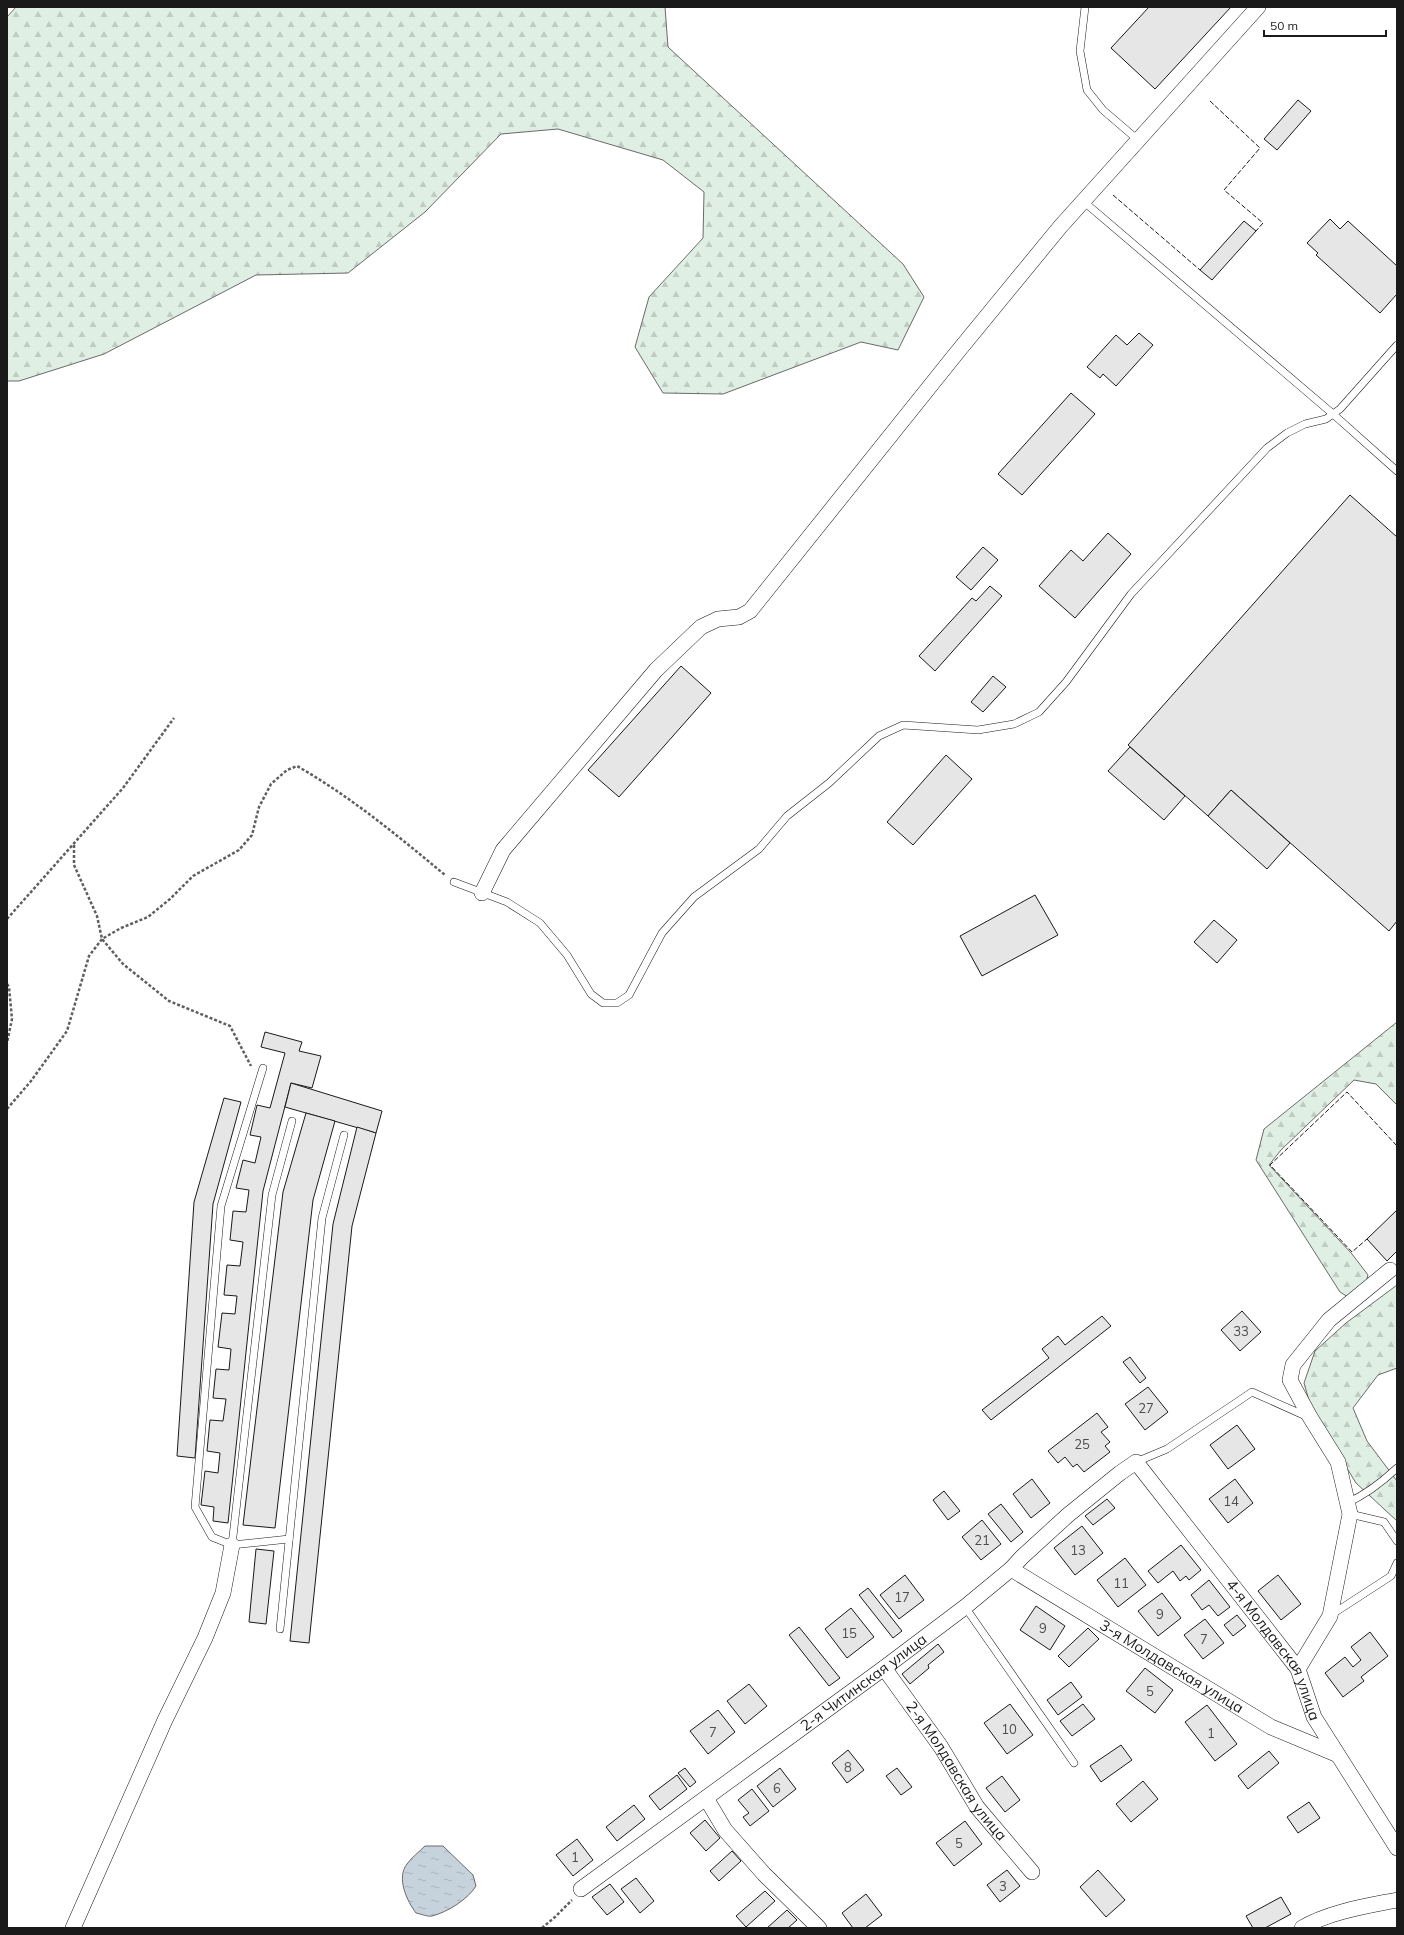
<svg xmlns="http://www.w3.org/2000/svg" width="1404" height="1935" viewBox="0 0 1404 1935" font-family="Mulish,sans-serif">
  <style>
    .forest { fill: url(#forest-firs); stroke: #6a6a6a }
    .water { fill: url(#water-ripples); stroke: #6a6a6a }
    .building { fill: #e6e6e6; stroke: #1a1a1a }
    .lines { fill: none; stroke-linecap: round; stroke-linejoin: round }
    .service-casing { stroke: #1a1a1a; stroke-width: 8 }
    .minor-casing { stroke: #1a1a1a; stroke-width: 16 }
    .path { stroke: #5f5f5f; stroke-width: 2.5; stroke-dasharray: 3 2; stroke-linecap: butt }
    .service { stroke: #fff; stroke-width: 7 }
    .minor { stroke: #fff; stroke-width: 15 }
    .fence { stroke: #1a1a1a; stroke-width: 1; stroke-dasharray: 5 2; stroke-linecap: butt }
    .labels { text-anchor: middle; stroke-width: 3; stroke-linejoin: round; paint-order: stroke }
    .number-label { font-size: 13px; fill: #4d4d4d }
    .street-label { font-size: 15px; fill: #1a1a1a; stroke: #fff }
  </style>
  <defs>
    <pattern id="forest-firs" width="22" height="20" patternUnits="userSpaceOnUse"><rect width="22" height="20" fill="#e0efe3"/><path d="M5 1l3.5 6h-7zM16 11l3.5 6h-7z" fill="#c0ccc2"/></pattern>
    <pattern id="water-ripples" width="26" height="14" patternUnits="userSpaceOnUse"><rect width="26" height="14" fill="#c6d2dc"/><path d="M2 4q2-2 4 0t4 0M15 11q2-2 4 0t4 0" fill="none" stroke="#aab4bc"/></pattern>
  </defs>
  <rect width="100%" height="100%" fill="#fff"/>
  <g class="forest">
    <polygon points="16,7 665,7 668,47 903,264 924,297 898,350 861,342 723,394 663,393 635,347 649,297 703,238 704,192 663,160 558,129 501,134 425,212 348,273 256,275 104,354 19,381 7,381 7,17"/>
    <polygon points="1397,1022 1397,1105 1376,1084 1354,1080 1281,1150 1269,1165 1352,1254 1368,1275 1365,1286 1348,1297 1340,1292 1256,1160 1264,1129"/>
    <polygon points="1397,1285 1397,1368 1378,1375 1353,1408 1367,1441 1397,1481 1397,1521 1356,1483 1312,1411 1304,1383 1315,1351 1346,1323"/>
  </g>
  <path class="water" d="M 425,1846 L 443,1846 L 473,1875 L 476,1886 C 468,1899 448,1912 432,1916 C 428,1917 421,1914 416,1913 C 407,1901 396,1878 407,1864 C 412,1857 419,1852 425,1846 Z"/>
  <g class="building">
    <polygon points="1149,7 1231,7 1155,89 1111,48"/>
    <polygon points="1298,100 1311,111 1277,150 1264,139"/>
    <polygon points="1330,219 1340,229 1348,221 1397,266 1397,294 1380,313 1316,255 1318,253 1307,243"/>
    <polygon points="1244,221 1256,231 1212,280 1200,270"/>
    <polygon points="1139,333 1153,345 1116,386 1103,374 1100,378 1087,367 1116,335 1127,345"/>
    <polygon points="1071,393 1095,414 1022,495 998,474"/>
    <polygon points="1350,495 1397,537 1397,921 1389,931 1231,790 1208,816 1128,745"/>
    <polygon points="1108,533 1131,554 1075,618 1039,586 1071,550 1083,561"/>
    <polygon points="983,547 998,560 971,590 956,577"/>
    <polygon points="990,586 1002,596 935,671 919,656 972,598 976,601"/>
    <polygon points="681,666 711,693 619,797 588,770"/>
    <polygon points="993,676 1006,687 983,712 971,702"/>
    <polygon points="1130,747 1185,796 1164,820 1108,771"/>
    <polygon points="946,755 972,779 913,845 887,822"/>
    <polygon points="1231,790 1290,843 1267,869 1208,816"/>
    <polygon points="1035,895 1058,935 982,976 960,936"/>
    <polygon points="1214,920 1237,940 1217,963 1194,942"/>
    <polygon points="265,1032 302,1042 299,1051 321,1056 312,1088 291,1083 263,1191 228,1523 213,1521 214,1507 201,1505 205,1471 218,1473 220,1453 207,1451 210,1420 223,1421 226,1399 213,1398 216,1369 229,1370 231,1349 218,1347 222,1313 235,1314 237,1296 224,1295 227,1265 240,1266 243,1242 230,1240 233,1211 246,1212 249,1190 236,1188 243,1160 255,1163 261,1137 250,1135 257,1105 270,1108 285,1053 261,1047"/>
    <polygon points="291,1083 382,1111 376,1133 285,1107"/>
    <polygon points="224,1098 241,1102 213,1204 195,1458 177,1456 194,1202"/>
    <polygon points="306,1113 335,1121 313,1200 275,1528 243,1525 283,1192"/>
    <polygon points="357,1127 376,1133 352,1226 309,1643 290,1641 333,1224"/>
    <polygon points="1397,1210 1397,1251 1387,1261 1367,1239"/>
    <polygon points="1242,1311 1261,1332 1240,1351 1221,1330"/>
    <polygon points="1102,1316 1111,1326 991,1420 982,1410 1049,1358 1042,1349 1058,1336 1065,1345"/>
    <polygon points="1130,1357 1146,1378 1140,1383 1123,1362"/>
    <polygon points="1148,1387 1168,1412 1145,1430 1125,1404"/>
    <polygon points="1097,1413 1108,1427 1101,1432 1110,1442 1105,1446 1110,1452 1084,1472 1077,1464 1073,1467 1065,1457 1058,1463 1048,1451"/>
    <polygon points="1237,1425 1255,1449 1228,1469 1210,1445"/>
    <polygon points="1032,1479 1050,1503 1031,1518 1013,1494"/>
    <polygon points="1235,1479 1253,1503 1228,1523 1209,1499"/>
    <polygon points="944,1491 960,1511 948,1520 933,1500"/>
    <polygon points="1107,1499 1115,1508 1093,1525 1085,1516"/>
    <polygon points="1001,1504 1023,1532 1011,1542 988,1514"/>
    <polygon points="982,1520 1001,1544 981,1560 962,1537"/>
    <polygon points="1082,1526 1103,1553 1075,1575 1054,1548"/>
    <polygon points="1181,1545 1201,1570 1189,1580 1186,1576 1180,1581 1173,1571 1158,1583 1148,1571"/>
    <polygon points="256,1549 274,1551 266,1624 249,1622"/>
    <polygon points="1125,1558 1146,1585 1118,1607 1097,1580"/>
    <polygon points="905,1575 924,1600 899,1619 880,1595"/>
    <polygon points="1278,1575 1301,1604 1281,1620 1258,1591"/>
    <polygon points="1209,1580 1230,1607 1218,1616 1209,1605 1202,1610 1191,1595"/>
    <polygon points="868,1588 902,1631 893,1638 859,1595"/>
    <polygon points="1162,1593 1181,1618 1158,1636 1138,1611"/>
    <polygon points="1036,1606 1065,1626 1050,1650 1020,1630"/>
    <polygon points="851,1608 874,1637 847,1658 825,1629"/>
    <polygon points="1237,1615 1246,1626 1233,1636 1224,1625"/>
    <polygon points="1205,1619 1224,1643 1203,1659 1184,1635"/>
    <polygon points="799,1627 840,1678 829,1686 789,1635"/>
    <polygon points="1088,1628 1099,1639 1069,1667 1058,1656"/>
    <polygon points="1370,1632 1388,1656 1361,1677 1364,1681 1343,1697 1325,1673 1345,1657 1353,1667 1361,1660 1351,1647"/>
    <polygon points="938,1644 944,1652 928,1665 929,1668 910,1684 902,1674"/>
    <polygon points="1145,1668 1173,1690 1155,1713 1126,1691"/>
    <polygon points="1071,1682 1082,1697 1058,1715 1047,1700"/>
    <polygon points="749,1684 767,1706 745,1724 727,1701"/>
    <polygon points="1010,1704 1033,1735 1007,1754 984,1723"/>
    <polygon points="1083,1704 1095,1719 1072,1736 1060,1721"/>
    <polygon points="1207,1705 1237,1744 1215,1761 1185,1722"/>
    <polygon points="718,1710 735,1732 708,1754 690,1731"/>
    <polygon points="1121,1745 1132,1760 1101,1782 1090,1766"/>
    <polygon points="848,1750 864,1770 847,1783 832,1763"/>
    <polygon points="1269,1751 1279,1763 1248,1789 1238,1776"/>
    <polygon points="685,1768 696,1782 690,1787 678,1773"/>
    <polygon points="780,1768 796,1789 773,1807 757,1786"/>
    <polygon points="897,1768 912,1787 901,1795 886,1776"/>
    <polygon points="677,1775 687,1789 660,1810 649,1796"/>
    <polygon points="1002,1776 1020,1800 1005,1812 986,1788"/>
    <polygon points="1143,1781 1158,1799 1131,1822 1116,1804"/>
    <polygon points="752,1789 769,1811 750,1826 743,1817 749,1813 738,1800"/>
    <polygon points="1309,1802 1320,1818 1298,1833 1287,1817"/>
    <polygon points="634,1805 645,1819 617,1841 606,1827"/>
    <polygon points="705,1820 720,1838 706,1851 690,1833"/>
    <polygon points="965,1821 982,1844 954,1866 936,1843"/>
    <polygon points="577,1839 593,1860 573,1876 556,1855"/>
    <polygon points="732,1851 741,1861 719,1881 710,1871"/>
    <polygon points="1007,1870 1020,1886 1000,1902 987,1885"/>
    <polygon points="1098,1870 1125,1900 1106,1917 1080,1887"/>
    <polygon points="636,1878 654,1901 640,1913 621,1889"/>
    <polygon points="610,1884 624,1902 607,1915 592,1897"/>
    <polygon points="765,1891 775,1901 746,1927 736,1916"/>
    <polygon points="866,1894 882,1915 865,1928 853,1928 842,1913"/>
    <polygon points="1281,1897 1291,1914 1265,1928 1253,1928 1246,1916"/>
    <polygon points="787,1910 797,1920 788,1928 767,1928"/>
  </g>
  <g class="lines">
    <defs>
      <g id="service">
        <polyline points="1085,7 1080,51 1087,90 1103,110 1138,140"/>
        <polyline points="1083,201 1333,414 1397,471"/>
        <polyline points="454,882 507,902 540,923 567,955 591,994 603,1003 617,1003 629,995 662,933 694,897 759,849 787,816 829,783 879,736 903,725 978,730 1014,724 1039,712 1066,682 1131,594 1267,448 1287,433 1305,424 1326,419 1340,409 1397,345"/>
        <polyline points="263,1068 221,1206 195,1507 212,1537 232,1545 289,1539"/>
        <polyline points="1136,1462 1167,1449 1252,1392 1308,1417"/>
        <path d="M 1347,1503 C 1367,1494 1381,1483 1397,1468"/>
        <polyline points="1350,1514 1384,1522 1397,1541"/>
        <polyline points="232,1545 272,1195 292,1121"/>
        <polyline points="965,1607 1074,1763"/>
        <polyline points="1331,1615 1391,1576 1397,1563"/>
        <polyline points="280,1629 322,1218 344,1135"/>
      </g>
      <g id="minor">
        <polyline points="482,893 503,850 656,670 701,627 718,619 739,617 750,611 955,355 1060,227 1258,7"/>
        <path id="s1" d="M 1011,1569 L 1271,1727 L 1336,1754"/>
        <path id="s2" d="M 884,1668 L 941,1747 L 977,1807 L 1032,1872"/>
        <polyline points="1298,1669 1330,1616 1350,1514 1338,1462 1310,1417 1290,1380 1293,1365 1329,1320 1390,1270"/>
        <polyline points="706,1798 725,1830 764,1874 819,1928"/>
        <path id="s3" d="M 581,1889 L 884,1668 L 965,1607 L 1011,1569 L 1022,1557 L 1068,1515 L 1120,1473 L 1136,1462 L 1298,1669 L 1314,1717 L 1397,1848"/>
        <polyline points="73,1928 165,1720 205,1638 223,1593 232,1545"/>
        <path d="M 1302,1928 C 1328,1912 1367,1906 1397,1900"/>
      </g>
    </defs>
    <use href="#service" class="service-casing"/>
    <use href="#minor" class="minor-casing"/>
    <g class="path">
      <polyline points="74,845 74,865 97,916 102,939 123,964 169,1001 230,1026 251,1066"/>
      <polyline points="7,919 123,788 174,718"/>
      <polyline points="7,984 9,987 12,1019 7,1043"/>
      <path d="M 7,1109 L 31,1081 L 67,1031 L 89,956 L 102,939 L 121,928 L 148,917 L 170,899 L 193,876 L 239,850 L 252,835 L 259,807 L 271,784 L 287,770 L 297,766 C 351,797 398,836 445,875"/>
      <polyline points="542,1928 555,1917 572,1900"/>
    </g>
    <use href="#service" class="service"/>
    <use href="#minor" class="minor"/>
    <g class="fence">
      <polyline points="1210,101 1260,148 1224,190 1263,223 1256,231"/>
      <polyline points="1113,195 1200,270"/>
      <polyline points="1368,1240 1367,1239 1352,1252 1270,1165 1347,1092 1397,1146"/>
    </g>
  </g>
  <g class="labels">
    <g class="number-label">
      <text x="1241" y="1336">33</text>
      <text x="1146" y="1413">27</text>
      <text x="1082" y="1449">25</text>
      <text x="1231" y="1506">14</text>
      <text x="982" y="1545">21</text>
      <text x="1078" y="1555">13</text>
      <text x="1121" y="1588">11</text>
      <text x="902" y="1602">17</text>
      <text x="1160" y="1619">9</text>
      <text x="1043" y="1633">9</text>
      <text x="849" y="1638">15</text>
      <text x="1204" y="1644">7</text>
      <text x="1150" y="1696">5</text>
      <text x="1009" y="1734">10</text>
      <text x="713" y="1737">7</text>
      <text x="1211" y="1738">1</text>
      <text x="848" y="1772">8</text>
      <text x="777" y="1793">6</text>
      <text x="959" y="1848">5</text>
      <text x="575" y="1862">1</text>
      <text x="1003" y="1891">3</text>
    </g>
    <g class="street-label">
      <text dy="5" stroke="none"><textPath href="#s3" startOffset="935">4-я Молдавская улица</textPath></text>
      <text dy="5" stroke="none"><textPath href="#s1" startOffset="188">3-я Молдавская улица</textPath></text>
      <text dy="5" stroke="none"><textPath href="#s3" startOffset="350">2-я Читинская улица</textPath></text>
      <text dy="5" stroke="none"><textPath href="#s2" startOffset="126">2-я Молдавская улица</textPath></text>
    </g>
  </g>
  <rect width="1404" height="1935" fill="none" stroke="#1a1a1a" stroke-width="16"/>
  <path d="M1264 30v6h122v-6" fill="none" stroke="#1a1a1a" stroke-width="2"/>
  <text x="1270" y="30" font-size="12" fill="#1a1a1a" stroke="#ffffff" stroke-width="3" paint-order="stroke">50 m</text>
</svg>
